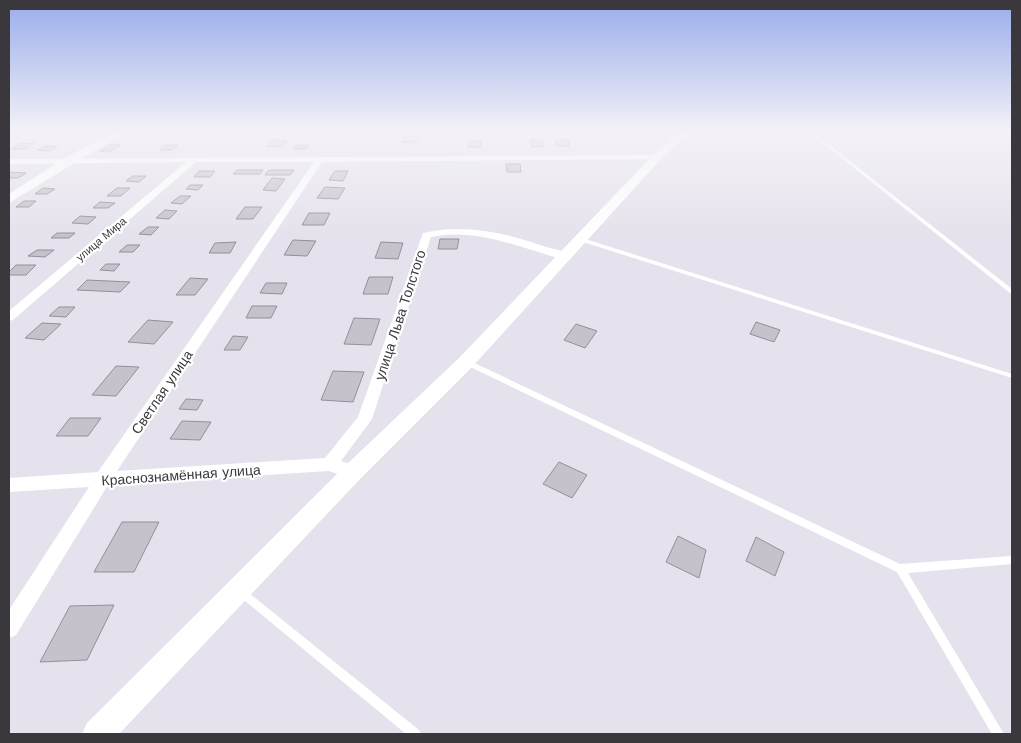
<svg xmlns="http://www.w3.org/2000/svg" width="1021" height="743" viewBox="0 0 1021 743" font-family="'Work Sans',sans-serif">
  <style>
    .building { fill: #c6c2cc; stroke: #94909a }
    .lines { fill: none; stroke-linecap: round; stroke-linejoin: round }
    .lane { fill: #fff; fill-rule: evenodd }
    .street { fill: #fff; fill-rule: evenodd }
    .secondary { fill: #fff; fill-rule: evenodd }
    .labels { text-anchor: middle; stroke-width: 4.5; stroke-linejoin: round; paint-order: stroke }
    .far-street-label { font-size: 11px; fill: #3a383c; stroke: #fff }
    .street-label { font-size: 14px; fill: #3a383c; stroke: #fff }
  </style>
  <rect width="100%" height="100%" fill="#e6e2ed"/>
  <g class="building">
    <polygon points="405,136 418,137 414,143 401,142"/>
    <polygon points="274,140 287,141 281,147 267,146"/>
    <polygon points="530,140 542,140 544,146 532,147"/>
    <polygon points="555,140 568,140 570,146 557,146"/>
    <polygon points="469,141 481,141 481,147 468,147"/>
    <polygon points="34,143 26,149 12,149 20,144"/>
    <polygon points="109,145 120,145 111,151 100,151"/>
    <polygon points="165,145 178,145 173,150 160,150"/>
    <polygon points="296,145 309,145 306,149 293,149"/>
    <polygon points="45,146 57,146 50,151 38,150"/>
    <polygon points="506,164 520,164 521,172 507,172"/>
    <polygon points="237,170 263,170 260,174 233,174"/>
    <polygon points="269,170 294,170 290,175 265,175"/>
    <polygon points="199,171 215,171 210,177 194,177"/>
    <polygon points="335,171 348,171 343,181 329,180"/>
    <polygon points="9,172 26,173 18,178 9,178"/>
    <polygon points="133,176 146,176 139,182 126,181"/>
    <polygon points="272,178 285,179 276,191 263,190"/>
    <polygon points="190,185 203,185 198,190 186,189"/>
    <polygon points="325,187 345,188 338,199 317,198"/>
    <polygon points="43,188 55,189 47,194 35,194"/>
    <polygon points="117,188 130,188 121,196 107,196"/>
    <polygon points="180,196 191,196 182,204 171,203"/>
    <polygon points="24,201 36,201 29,207 16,207"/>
    <polygon points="100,202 115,203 108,208 93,208"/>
    <polygon points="245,207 262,207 253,219 236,219"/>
    <polygon points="165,210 177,211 169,219 156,218"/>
    <polygon points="309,213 330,213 324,225 302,225"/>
    <polygon points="80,216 96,217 88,224 72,223"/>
    <polygon points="148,227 159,227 151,235 139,234"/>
    <polygon points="57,233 75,233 69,238 51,238"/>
    <polygon points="440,239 459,239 457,249 438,249"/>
    <polygon points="293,240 316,241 307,256 284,255"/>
    <polygon points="236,242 230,253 209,253 215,243"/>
    <polygon points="381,242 403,243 398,259 375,258"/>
    <polygon points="127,245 140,245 133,252 119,252"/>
    <polygon points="37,250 54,250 45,257 28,256"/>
    <polygon points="106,264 120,264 114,271 100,270"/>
    <polygon points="16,265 36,265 26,275 9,275 9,272"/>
    <polygon points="369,277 393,277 388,294 363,294"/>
    <polygon points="190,278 208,279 195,295 176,295"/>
    <polygon points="87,280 130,282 120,292 77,290"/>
    <polygon points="266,283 287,283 282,294 260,293"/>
    <polygon points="252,306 277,306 271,318 246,318"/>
    <polygon points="59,307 75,307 66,317 49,316"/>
    <polygon points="354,318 380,319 371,345 344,344"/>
    <polygon points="148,320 173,322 154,344 128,342"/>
    <polygon points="756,322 780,330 774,342 750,334"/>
    <polygon points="42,323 61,324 44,340 25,338"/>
    <polygon points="576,324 597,331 585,348 564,340"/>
    <polygon points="233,336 248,337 240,350 224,350"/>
    <polygon points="116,366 139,367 116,396 92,395"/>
    <polygon points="333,371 364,372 353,402 321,400"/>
    <polygon points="186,399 203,400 197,410 179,409"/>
    <polygon points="70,418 101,418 88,436 56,436"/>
    <polygon points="182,421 211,422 200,440 170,439"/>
    <polygon points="559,462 587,475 572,498 543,484"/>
    <polygon points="122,522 159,522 134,572 94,572"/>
    <polygon points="678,536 706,550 699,578 666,562"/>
    <polygon points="756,537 784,552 775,576 746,561"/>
    <polygon points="114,605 87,660 40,662 70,606"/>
  </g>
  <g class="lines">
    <g class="lane">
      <polygon points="808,131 812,131 1012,289 1012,294 1010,293"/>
      <polygon points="582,238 1012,374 1012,378 580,241 579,240"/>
      <polygon points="464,360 468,360 900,564 1012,556 1012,564 908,573 1004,734 992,734 897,572 464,364 463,362"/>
      <polygon points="241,587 244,589 419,730 421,734 406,734 238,595 236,592 238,589"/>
    </g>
    <path class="street" d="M 657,155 L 661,157 L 660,159 L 322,162 L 117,471 L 325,458 L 358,417 L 423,233 C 465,223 506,233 546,247 C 554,249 566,251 571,257 L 566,260 C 521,249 479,227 431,237 L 372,419 L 341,461 L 359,467 L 361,472 L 359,477 L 353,479 L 329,471 L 108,485 L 16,635 L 9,638 L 9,610 L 89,487 L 9,492 L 9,478 L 98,472 L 314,162 L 196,162 L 13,320 L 9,321 L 9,311 L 186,162 L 9,164 L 9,159 Z"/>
    <g class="secondary">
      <polygon points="115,131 127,131 9,203 9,194 63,159"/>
      <polygon points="680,131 691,131 661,159 473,366 361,478 119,734 82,734 87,723 345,466 459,358 653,155"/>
    </g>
  </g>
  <linearGradient id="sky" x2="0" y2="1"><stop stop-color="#99aceb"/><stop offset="0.56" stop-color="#f4f2f7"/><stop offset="1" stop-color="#f4f2f7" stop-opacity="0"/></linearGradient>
  <rect width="1021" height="235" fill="url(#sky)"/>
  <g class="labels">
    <g class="far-street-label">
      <text transform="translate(101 239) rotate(-40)" y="4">улица Мира</text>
    </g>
    <g class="street-label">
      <text transform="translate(400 315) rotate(-72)" y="5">улица Льва Толстого</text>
      <text transform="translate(162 392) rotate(-56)" y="5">Светлая улица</text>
      <text transform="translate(181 475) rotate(-4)" y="5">Краснознамённая улица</text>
    </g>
  </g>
  <rect width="1021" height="743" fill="none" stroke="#3a383c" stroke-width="20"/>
</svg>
